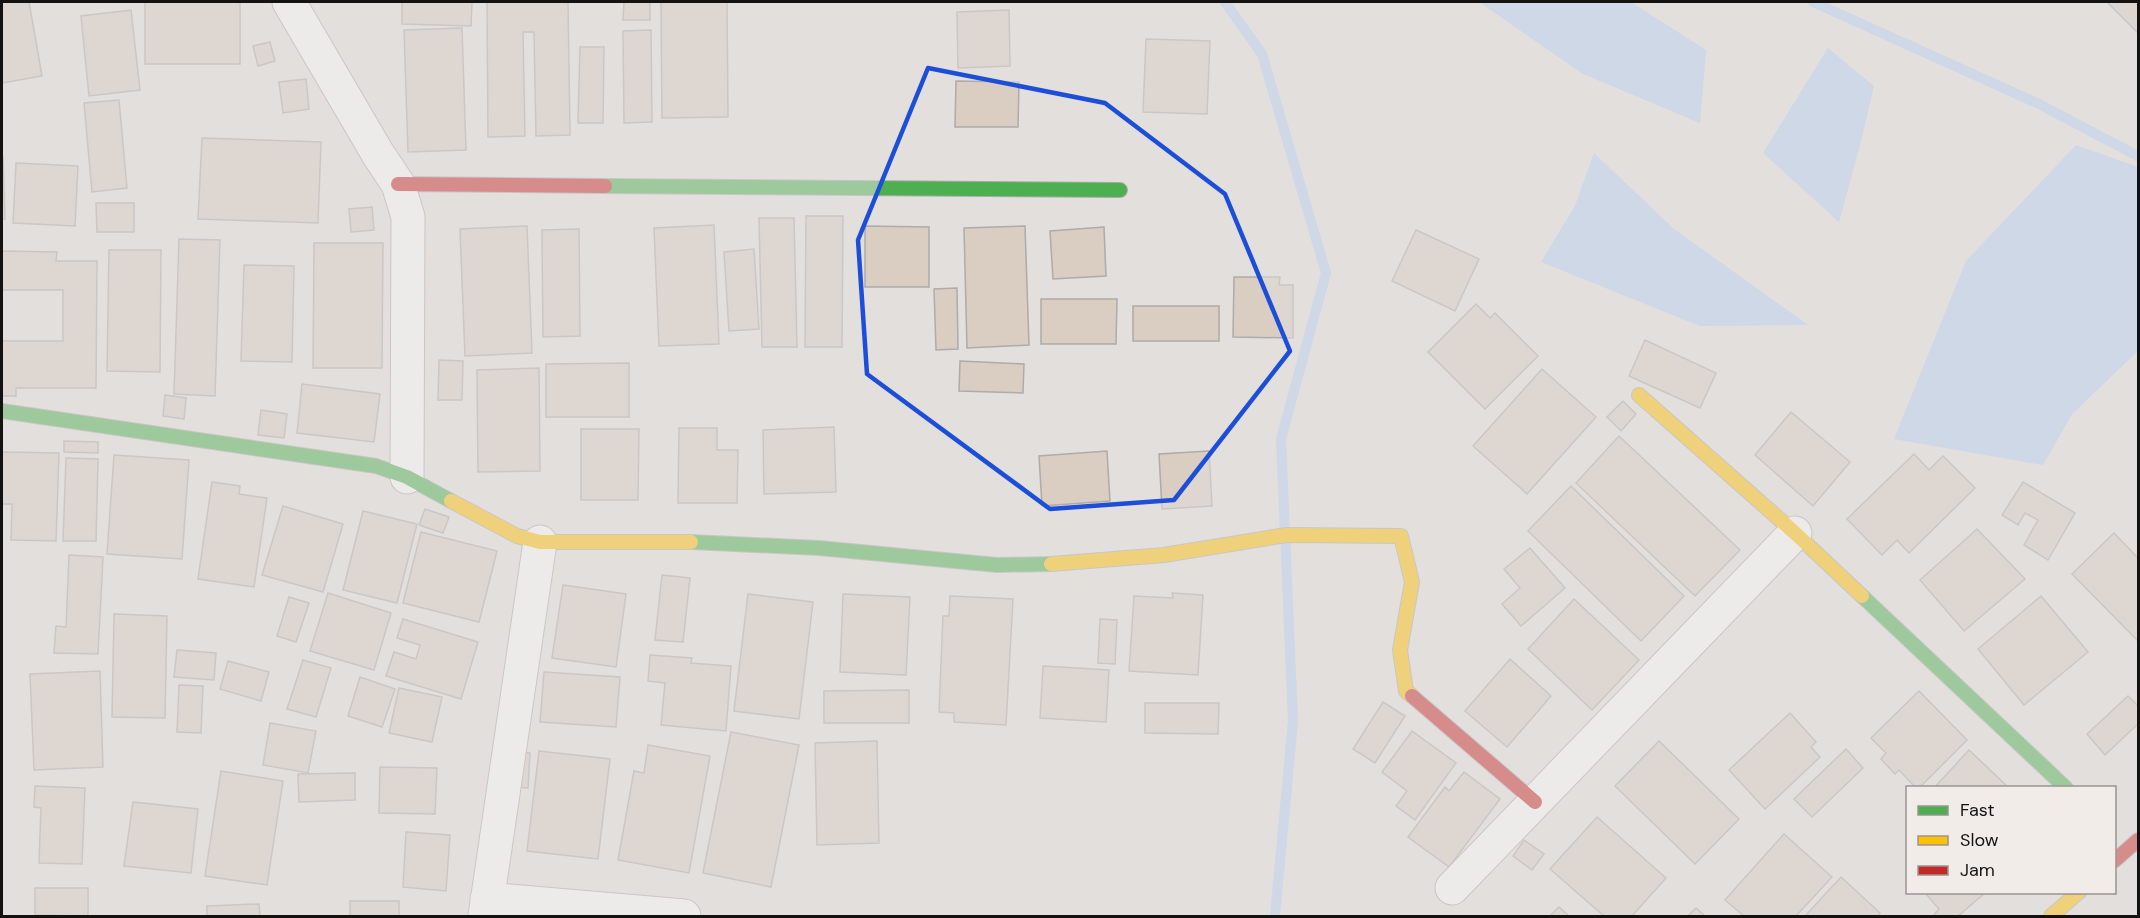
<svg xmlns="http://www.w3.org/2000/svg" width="2140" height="918" viewBox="0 0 2140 918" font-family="'DM Sans',sans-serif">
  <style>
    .water { fill: #b6d0f1 }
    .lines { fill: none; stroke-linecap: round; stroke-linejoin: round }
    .stream { stroke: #b6d0f1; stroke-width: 10 }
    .building { fill: #dacdc2; stroke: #aeabaa; stroke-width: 1.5 }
    .street-casing { stroke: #acaaa9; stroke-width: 35 }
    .fast-casing { stroke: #acaaa9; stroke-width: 16 }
    .slow-casing { stroke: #acaaa9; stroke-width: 16 }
    .jam-casing { stroke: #acaaa9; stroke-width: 16 }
    .street { stroke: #fbfafa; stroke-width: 33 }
    .fast { stroke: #4caf50; stroke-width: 14 }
    .slow { stroke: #ffc107; stroke-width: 14 }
    .jam { stroke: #c62828; stroke-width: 14 }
    .marked { fill: none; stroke: #1d4ed8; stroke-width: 4.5; stroke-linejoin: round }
  </style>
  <rect width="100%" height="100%" fill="#e2dfdd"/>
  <g class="water">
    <polygon points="1479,2 1631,2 1706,50 1700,123 1583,74"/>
    <polygon points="1828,48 1874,86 1861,141 1839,222 1763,153"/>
    <polygon points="2076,145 2138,167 2138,351 2072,414 2043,465 1894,439 1966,261"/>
    <polygon points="1594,153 1674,229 1808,325 1700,326 1541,262 1575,206"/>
  </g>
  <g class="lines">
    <g class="stream">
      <polyline points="1225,2 1262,54 1326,273 1281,439 1293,721 1275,916"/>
      <polyline points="1813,2 2037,103 2138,156"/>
    </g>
  </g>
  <g class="building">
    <polygon points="2,2 29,2 42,76 2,83"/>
    <rect x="145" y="2" width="95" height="62"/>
    <polygon points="402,2 472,2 471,26 402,24"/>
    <polygon points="487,2 568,2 570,135 536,136 534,32 523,32 525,136 488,137"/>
    <polygon points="624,2 650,2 650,20 623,20"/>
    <polygon points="661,2 727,2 728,117 662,118"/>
    <polygon points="2107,2 2138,2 2138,33"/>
    <polygon points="131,10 140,90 89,96 81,16"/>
    <polygon points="1009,10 1010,66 958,68 957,12"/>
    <polygon points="462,28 466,150 408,152 404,30"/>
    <polygon points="651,30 652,122 624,123 623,31"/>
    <polygon points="1146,39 1210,41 1207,114 1143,112"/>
    <polygon points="270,42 275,61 258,66 253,46"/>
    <polygon points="580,47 604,47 603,123 578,123"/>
    <polygon points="306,79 309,109 283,113 279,82"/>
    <polygon points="956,81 1019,82 1018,127 955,127"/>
    <polygon points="119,100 127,188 92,192 84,103"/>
    <polygon points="202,138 321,142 318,223 198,219"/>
    <polygon points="2,156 3,156 5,219 2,219"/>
    <polygon points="16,163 78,166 75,226 13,223"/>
    <polygon points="96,203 134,203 134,232 97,232"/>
    <polygon points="372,207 374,230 351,232 349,209"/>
    <polygon points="806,216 843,216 842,347 805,347"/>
    <polygon points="759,218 794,218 797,347 762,347"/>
    <polygon points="714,225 719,344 659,346 654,228"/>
    <polygon points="527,226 532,353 465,356 460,229"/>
    <polygon points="865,226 929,227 929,287 865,287"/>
    <polygon points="1025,226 1029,345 967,348 964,228"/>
    <polygon points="1104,227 1106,276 1053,279 1050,231"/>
    <polygon points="579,229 580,336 543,337 542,230"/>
    <polygon points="1416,230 1479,259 1455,311 1392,281"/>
    <polygon points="179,239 220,240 215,396 174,394"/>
    <polygon points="314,243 383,243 382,368 313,368"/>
    <polygon points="754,249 759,329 729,331 724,252"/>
    <polygon points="109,250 161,250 160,372 107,371"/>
    <polygon points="2,251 57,252 56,261 97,261 96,388 16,388 16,396 2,396 2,341 63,341 63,290 2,290"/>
    <polygon points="244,265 294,266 292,362 241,361"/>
    <polygon points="1234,277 1280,277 1279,285 1293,285 1293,338 1233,337"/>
    <polygon points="957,288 958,349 936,350 934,289"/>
    <polygon points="1041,299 1117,299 1116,344 1041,344"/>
    <polygon points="1476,304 1490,318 1495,313 1538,356 1485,409 1428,352"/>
    <rect x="1133" y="306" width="86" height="35"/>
    <polygon points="1645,340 1716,373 1700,408 1629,376"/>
    <polygon points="439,360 463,361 462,400 438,400"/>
    <polygon points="960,361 1024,364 1023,393 959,391"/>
    <polygon points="629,363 629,417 546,417 546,364"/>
    <polygon points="539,368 540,471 478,472 477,370"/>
    <polygon points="1542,369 1596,417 1527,494 1473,446"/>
    <polygon points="302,384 380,394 374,442 297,433"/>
    <polygon points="165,395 186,398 184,419 163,416"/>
    <polygon points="1623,401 1636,414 1621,431 1607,417"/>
    <polygon points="261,410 287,414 284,438 258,435"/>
    <polygon points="1791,412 1850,462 1813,506 1755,455"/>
    <polygon points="834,427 836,492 764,494 763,430"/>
    <polygon points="679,428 717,428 717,450 738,450 737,503 678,503"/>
    <polygon points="581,429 639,429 638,500 581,500"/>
    <polygon points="1619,436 1740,550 1695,596 1576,483"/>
    <polygon points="64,441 98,442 98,453 64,452"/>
    <polygon points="1107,451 1110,501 1042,506 1039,456"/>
    <polygon points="1209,451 1212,506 1162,509 1159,454"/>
    <polygon points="2,452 59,453 56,541 11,540 12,504 2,504"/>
    <polygon points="1914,454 1929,470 1943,456 1975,488 1909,553 1897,540 1882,555 1847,519"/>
    <polygon points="114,455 189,460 182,559 107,554"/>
    <polygon points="66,458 98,459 96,541 63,541"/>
    <polygon points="212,482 240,486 239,494 267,498 254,587 198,579"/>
    <polygon points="2023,482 2075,513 2048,560 2024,545 2038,520 2025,513 2018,525 2002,515"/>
    <polygon points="1571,486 1684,596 1641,641 1528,531"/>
    <polygon points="283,506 343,524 323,592 262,575"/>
    <polygon points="425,509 449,517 443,533 419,525"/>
    <polygon points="363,511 417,524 397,603 343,590"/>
    <polygon points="1977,529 2025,579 1964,631 1920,580"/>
    <polygon points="421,532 497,551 479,622 403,603"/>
    <polygon points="2114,533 2138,558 2138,641 2072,574"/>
    <polygon points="1530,548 1565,588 1521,626 1502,604 1520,588 1504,569"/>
    <polygon points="69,555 103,557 98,654 54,653 56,626 66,627"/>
    <polygon points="662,575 690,578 683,642 655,640"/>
    <polygon points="563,585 626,594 616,667 552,658"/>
    <polygon points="328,593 391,613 374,670 310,651"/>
    <polygon points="1172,593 1203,595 1198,675 1129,671 1134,596 1173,598"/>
    <polygon points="748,594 813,602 799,719 734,711"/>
    <polygon points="843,594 910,597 906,675 840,672"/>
    <polygon points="950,596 1013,599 1006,725 954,722 954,713 939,712 943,616 949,616"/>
    <polygon points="2041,596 2088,652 2024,705 1978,649"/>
    <polygon points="289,597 309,603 296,642 277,636"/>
    <polygon points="1574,599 1639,660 1592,710 1528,649"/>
    <polygon points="114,614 167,616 165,718 112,717"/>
    <polygon points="403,619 478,642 461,699 386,676 394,652 416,659 420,645 397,638"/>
    <polygon points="1100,619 1117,620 1115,664 1098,663"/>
    <polygon points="177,650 216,653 214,680 174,677"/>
    <polygon points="650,655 692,658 691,663 731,666 726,731 661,725 665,683 648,681"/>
    <polygon points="1510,659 1551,696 1507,747 1465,711"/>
    <polygon points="303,660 331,668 316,717 287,709"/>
    <polygon points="228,661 269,672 261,701 220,689"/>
    <polygon points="1043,666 1109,670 1106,722 1040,718"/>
    <polygon points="100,671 103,767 34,770 30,674"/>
    <polygon points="544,672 620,677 616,727 540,722"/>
    <polygon points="360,677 395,689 382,727 348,716"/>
    <polygon points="179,685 203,686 201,733 177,732"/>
    <polygon points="399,688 442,697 432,742 389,733"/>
    <polygon points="909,690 909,723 824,723 824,691"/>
    <polygon points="1919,691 1967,740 1919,788 1916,788 1899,770 1895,774 1881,759 1886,753 1871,738"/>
    <polygon points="2128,696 2138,706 2138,724 2105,755 2087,734"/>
    <polygon points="1383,702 1405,716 1375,763 1353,749"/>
    <polygon points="1145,703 1219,703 1218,734 1145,733"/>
    <polygon points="1790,713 1816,742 1811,747 1820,757 1765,809 1729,770"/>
    <polygon points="270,723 316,731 308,773 263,765"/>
    <polygon points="1412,731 1456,763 1415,820 1396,806 1407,791 1382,772"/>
    <polygon points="731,732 799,745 771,887 703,873"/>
    <polygon points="877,741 879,843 817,845 815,743"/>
    <polygon points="1659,741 1739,819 1695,864 1615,786"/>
    <polygon points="648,745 710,756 689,873 618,860 634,771 644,773"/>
    <polygon points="1846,749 1863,768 1812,817 1794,799"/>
    <polygon points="1969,750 2009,788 1934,788"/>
    <polygon points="539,751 610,759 598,859 527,851"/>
    <polygon points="514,752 530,753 528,788 511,787"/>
    <polygon points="380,767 437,768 435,814 379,813"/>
    <polygon points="221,771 283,781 267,885 205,876"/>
    <polygon points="1464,772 1500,799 1449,867 1408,837 1445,787 1449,791"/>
    <polygon points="355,773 355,800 299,802 298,774"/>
    <polygon points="35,786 85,788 82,864 39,863 41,808 34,807"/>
    <polygon points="133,802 198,809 191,873 124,866"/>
    <polygon points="1597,817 1666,878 1632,916 1604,916 1550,869"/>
    <polygon points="406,832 450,835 446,891 403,887"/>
    <polygon points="1784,834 1832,877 1796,916 1744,916 1725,900"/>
    <polygon points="1524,840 1544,854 1532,870 1513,856"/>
    <polygon points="1841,877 1880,913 1877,916 1805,916"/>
    <polygon points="35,888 88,888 88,916 35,915"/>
    <polygon points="1930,892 1986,892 1958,916 1933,916 1939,909 1927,895"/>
    <rect x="350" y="901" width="49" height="15"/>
    <polygon points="259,904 260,916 207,916 207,906"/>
    <polygon points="1559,907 1569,916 1550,916"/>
    <polygon points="1696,908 1705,916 1688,916"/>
  </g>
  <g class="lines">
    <defs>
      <g id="street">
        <polyline points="289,2 378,154 398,184 408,217 407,477"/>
        <polyline points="1452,888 1795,533"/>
        <polyline points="487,899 684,916"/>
        <polyline points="485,916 540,542"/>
      </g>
      <g id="fast">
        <polyline points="605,186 1120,190"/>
        <polyline points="2,411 376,466 407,477 451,501"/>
        <polyline points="691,542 819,548 997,565 1051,564"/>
        <polyline points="1862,596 2066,788"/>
      </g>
      <g id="slow">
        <polyline points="1639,395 1795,533 1862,596"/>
        <polyline points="451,501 517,536 540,542 691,542"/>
        <polyline points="1051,564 1164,555 1286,535 1401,536 1412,582 1400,650 1406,691 1412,696"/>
        <polyline points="2051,916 2079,892"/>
      </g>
      <g id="jam">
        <polyline points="398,184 605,186"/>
        <polyline points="1412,696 1535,802"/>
        <polyline points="2114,861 2138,840"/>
      </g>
    </defs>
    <use href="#street" class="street-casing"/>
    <use href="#fast" class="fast-casing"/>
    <use href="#slow" class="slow-casing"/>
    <use href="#jam" class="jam-casing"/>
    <use href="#street" class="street"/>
    <use href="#fast" class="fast"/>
    <use href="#slow" class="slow"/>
    <use href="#jam" class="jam"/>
  </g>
  <path d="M0 0H2140V918H0ZM 928,68 L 1105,103 L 1225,194 L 1290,351 L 1174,500 L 1050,509 L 867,374 L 858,240 Z" fill="#e2dfdd" fill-opacity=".55" fill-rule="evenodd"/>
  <path class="marked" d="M 928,68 L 1105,103 L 1225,194 L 1290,351 L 1174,500 L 1050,509 L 867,374 L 858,240 Z"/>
  <rect width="2140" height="918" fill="none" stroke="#141211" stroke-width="6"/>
  <rect x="1906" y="786" width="210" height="108" fill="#f2ece8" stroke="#999592" stroke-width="1.5"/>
  <rect x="1918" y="806" width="30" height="9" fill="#4caf50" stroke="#999592" stroke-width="1.5"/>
  <text x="1960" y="816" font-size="18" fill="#141211">Fast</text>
  <rect x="1918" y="836" width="30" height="9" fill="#ffc107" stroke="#999592" stroke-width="1.5"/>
  <text x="1960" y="846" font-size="18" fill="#141211">Slow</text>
  <rect x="1918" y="866" width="30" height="9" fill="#c62828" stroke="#999592" stroke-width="1.5"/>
  <text x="1960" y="876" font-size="18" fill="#141211">Jam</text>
</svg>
